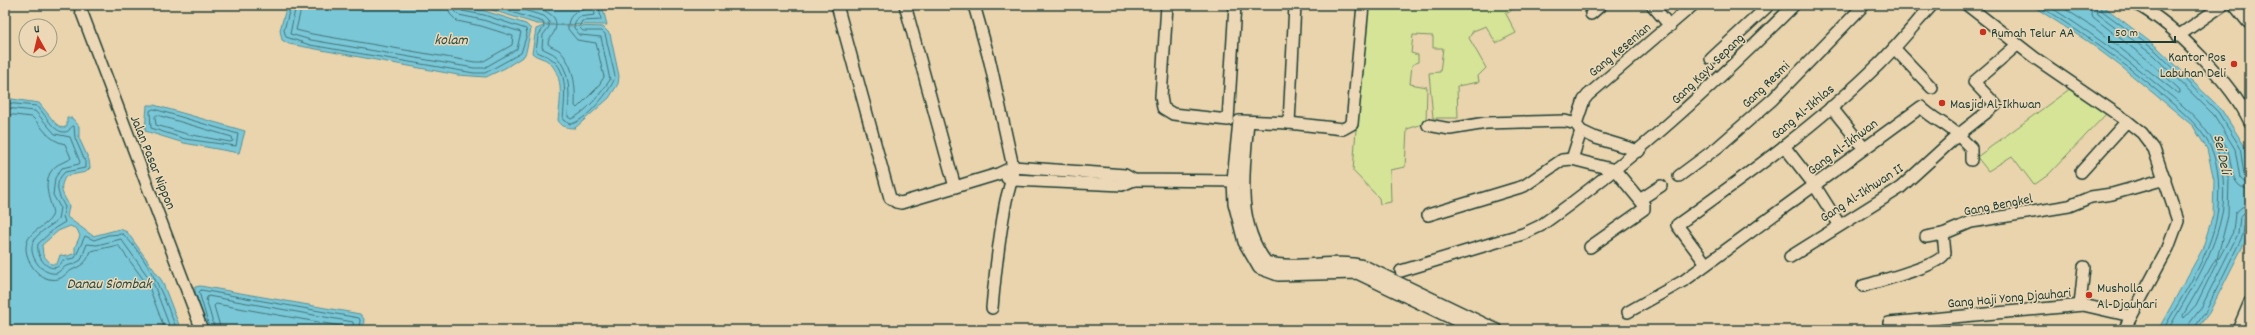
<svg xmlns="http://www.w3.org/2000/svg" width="2255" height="335" viewBox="0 0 2255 335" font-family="Dekko,sans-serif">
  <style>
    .green { fill: #d5e497; stroke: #7a9066 }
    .water { fill: #7ac7d8; stroke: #569096; fill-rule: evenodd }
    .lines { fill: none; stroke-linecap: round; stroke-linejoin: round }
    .shore { stroke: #437476; stroke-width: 1 }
    .minor-casing { stroke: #1f3d34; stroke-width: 14 }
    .highway-casing { stroke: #1f3d34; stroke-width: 20 }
    .minor { stroke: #ecd8b6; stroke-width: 11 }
    .highway { stroke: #ecd8b6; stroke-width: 17 }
    .poi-dot { fill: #c8321e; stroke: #ecd8b6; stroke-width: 1.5 }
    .labels { text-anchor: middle; stroke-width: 3; stroke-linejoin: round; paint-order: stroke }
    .poi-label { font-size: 14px; fill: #1f3d34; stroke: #ecd8b6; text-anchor: start }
    .street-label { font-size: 14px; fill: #1f3d34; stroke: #ecd8b6 }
    .water-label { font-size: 15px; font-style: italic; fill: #284b44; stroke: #ecd8b6 }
  </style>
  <rect width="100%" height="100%" fill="#e9d4ad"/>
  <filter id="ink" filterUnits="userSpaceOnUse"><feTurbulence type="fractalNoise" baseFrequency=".025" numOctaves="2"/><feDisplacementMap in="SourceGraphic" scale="8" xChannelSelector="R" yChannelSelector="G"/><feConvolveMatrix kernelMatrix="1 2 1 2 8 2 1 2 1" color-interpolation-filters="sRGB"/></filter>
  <g filter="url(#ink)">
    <g class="green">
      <polygon points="1365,5 1514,5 1513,9 1508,13 1505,12 1516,33 1496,43 1486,26 1473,31 1469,38 1486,68 1478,76 1479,82 1457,86 1458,118 1433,118 1429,73 1440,72 1443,48 1433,48 1433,36 1413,35 1411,53 1418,55 1418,62 1412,65 1410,84 1427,87 1426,123 1407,129 1405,167 1390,170 1391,202 1380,204 1379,198 1353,171"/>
      <polygon points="2071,88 2106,114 2048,175 2034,185 2012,156 1988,171 1977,157"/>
    </g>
    <g class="water">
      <polygon points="287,5 456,5 485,11 526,24 531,29 526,52 524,56 505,68 486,77 458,75 289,44 282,40 280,30"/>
      <polygon points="476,5 602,5 607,25 537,24"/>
      <polygon points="2031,5 2102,5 2158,48 2221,109 2244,145 2249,181 2248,236 2209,313 2196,330 2158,330 2202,250 2213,215 2214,180 2207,149 2193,126 2123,68 2087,41"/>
      <path d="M 546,25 L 603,27 L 610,34 L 619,76 L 618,84 L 609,98 L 575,128 C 568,128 561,127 558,120 C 560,102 565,77 549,62 C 545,58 537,58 532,53 L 536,29 Z"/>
      <path d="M 5,98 L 39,103 L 56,124 L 63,128 L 67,126 L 67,118 L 72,118 L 79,126 L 79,138 L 89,160 L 90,168 L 86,172 L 66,176 C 57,190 64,194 69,206 L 67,217 L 93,236 L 120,229 L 127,232 L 162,281 L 181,330 L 5,330 ZM 70,226 L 77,229 L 80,236 L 75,247 L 75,253 L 68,256 L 60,255 L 57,264 L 51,264 L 43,255 L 42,245 L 58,231 Z"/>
      <polygon points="147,105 154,105 245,131 239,153 184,143 145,131"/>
      <polygon points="200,286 360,314 364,319 363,330 207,330 195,291 195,287"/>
    </g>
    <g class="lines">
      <g class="shore">
        <polyline points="291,5 284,30 286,37 310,45 474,73 485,73 521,53 527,34 526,29 484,15 462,11 458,5"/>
        <polyline points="296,5 290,34 311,40 474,68 484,68 517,49 521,32 483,20 459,15 455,11 453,5"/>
        <polyline points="302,5 296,30 312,34 475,62 482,62 512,45 513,36 481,26 457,21 450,14 447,5"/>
        <path d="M 489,5 L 543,22 L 544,27 L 538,36 L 536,51 C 540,54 546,55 550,58 C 570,70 564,101 563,120 L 570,124 C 583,124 614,88 615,76 L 605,34 L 602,31 L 583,31 L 579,27 L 582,21 L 601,20 L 599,5"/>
        <path d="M 506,5 L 544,16 L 549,21 L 549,27 L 543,35 L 542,48 C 546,51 552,52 556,56 C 572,74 569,95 568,117 L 571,119 C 586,113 601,93 610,80 L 601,37 L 580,35 L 574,28 L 575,22 L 579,17 L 595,15 L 594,5"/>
        <path d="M 526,5 C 538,9 561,12 555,30 C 553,36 548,38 548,44 C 551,47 556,48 559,50 C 574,65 576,86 575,106 L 577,108 L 597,88 L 604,77 L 596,43 L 577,40 L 568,29 C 567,16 575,11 587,9 L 588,5"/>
        <path d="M 2038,5 C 2081,32 2122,61 2161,94 C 2180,110 2199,124 2210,146 C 2220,166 2220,194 2217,215 C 2211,254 2182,296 2163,330"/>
        <path d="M 2047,5 C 2087,30 2124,57 2160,87 C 2182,105 2200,118 2214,143 C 2224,161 2226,199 2221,218 C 2212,259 2188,294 2168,330"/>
        <polyline points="2059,5 2096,29 2177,93 2180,93 2180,90 2148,60 2093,17 2089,5"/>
        <polyline points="2095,5 2098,14 2153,55 2214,115 2235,149 2240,178 2244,182 2250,183"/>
        <polyline points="2100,5 2101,10 2156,51 2218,112 2240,147 2244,175 2250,178"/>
        <path d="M 5,103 L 37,106 C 45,113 53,133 65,132 C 70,132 70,126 74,126 L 75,138 L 85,161 L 85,168 L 65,172 C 53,183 58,195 65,207 L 63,216 L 65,222 L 55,228 L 38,244 C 35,259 54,279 63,260 L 75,258 L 85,236 L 94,240 L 108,235 L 123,234 C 150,261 163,295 177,330"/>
        <path d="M 5,108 L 35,111 L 55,134 L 70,137 L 80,162 L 79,164 L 62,168 L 55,178 L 53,195 L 60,207 L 58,220 C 51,226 40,231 34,240 C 26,254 42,276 57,273 L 66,266 L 74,264 L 81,260 L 87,244 L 97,245 L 121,239 L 154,285 L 171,330"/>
        <polygon points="154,109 238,134 236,146 185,139 151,128 150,111"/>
        <path d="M 5,114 L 32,117 C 44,128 47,140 65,144 L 71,158 C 67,163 57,161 50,173 C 41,190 56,210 52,216 C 45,229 26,230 26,249 C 27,264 41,283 58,279 C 63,278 66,273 70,271 C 82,265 86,264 91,251 L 118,245 L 149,287 L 165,330"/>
        <polygon points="157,115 232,137 233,141 230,142 187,134 156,125 155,117"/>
        <path d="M 2250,189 C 2227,189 2234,158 2225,144 L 2222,143 L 2229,178 L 2228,216 L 2217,259 L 2219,258 L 2233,232 L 2235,213 L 2242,207 L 2250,205"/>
        <polygon points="2216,259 2217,262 2196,305 2184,318 2183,316"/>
        <polyline points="210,330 199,292 201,290 359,318 360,320 359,330"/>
        <polyline points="215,330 206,299 208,296 353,322 354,330"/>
        <polyline points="221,330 214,306 216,304 346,327 348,330"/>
        <polyline points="2188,330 2189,324 2201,308 2238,234 2240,217 2244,213 2250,211"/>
        <polyline points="2193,330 2206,311 2243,235 2245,219 2250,217"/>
      </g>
      <defs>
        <g id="minor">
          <polyline points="79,5 202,330"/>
          <polyline points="837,5 890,198 896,202 901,203 955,187"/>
          <polyline points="905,5 955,187 998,174 1013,167 1125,175 1134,180 1243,181"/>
          <path d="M 974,5 L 990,62 L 1013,167 C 1013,181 1007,192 1005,206 C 999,240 995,274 992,308"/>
          <polyline points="1167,5 1161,97 1163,108 1173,114 1228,120 1235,5"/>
          <polyline points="1652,5 1670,26"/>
          <polyline points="1967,5 2035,58 2127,121 2142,133 2154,149 2178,221 2168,248 2124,330"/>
          <path d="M 2138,5 C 2176,26 2232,84 2250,122"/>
          <polyline points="1591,14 1601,5"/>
          <polyline points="2178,36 2223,5"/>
          <polyline points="1894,48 1932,88"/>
          <polyline points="1711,59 1769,5"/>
          <polyline points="1831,107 1864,148"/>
          <polyline points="1239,121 1233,180 1234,203 1244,242 1259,268 1278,275 1357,273 1476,330"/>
          <polyline points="1241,121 1289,123 1295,5"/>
          <path d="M 1248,122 C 1244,169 1235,221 1266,262 C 1298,271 1332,258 1364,266 L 1497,330"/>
          <polyline points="1289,123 1343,129 1352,124 1363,5"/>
          <polyline points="1576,124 1584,100 1588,95 1693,5"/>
          <polyline points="1428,125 1450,129 1486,123 1565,121 1576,124 1581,131 1596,138 1639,151"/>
          <polyline points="1784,146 1815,186 1839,224"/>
          <polyline points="1572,159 1581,131"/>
          <polyline points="2081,172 2127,121"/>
          <polyline points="1679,176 1718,147 1773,99 1864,5"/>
          <polyline points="1007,178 1013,180 1122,185 1134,180"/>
          <polyline points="1641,199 1661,186"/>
          <polyline points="1428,215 1524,186 1562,160 1572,159 1615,170 1644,205 1644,209 1590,247"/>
          <polyline points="1926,237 1943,234"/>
          <polyline points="1790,257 1900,188 1958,135 1971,148 1971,160"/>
          <path d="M 1706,264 L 1677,225 C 1747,175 1818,124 1879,64 C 1898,45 1915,24 1932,5"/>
          <path d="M 1401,271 L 1523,234 L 1540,226 C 1632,161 1714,85 1794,5"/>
          <path d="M 1863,286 C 1879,281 1940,266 1945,253 L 1943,234 L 1971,222 L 2069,206 L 2091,197 L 2112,194 L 2165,179"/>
          <polyline points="2080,305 2084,267"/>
          <path d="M 1628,312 L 1685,280 L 1921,107 C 1932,119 1946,123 1958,135 L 1996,105 L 1974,82 L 2017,45"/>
          <polyline points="1889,323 2083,305 2131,316"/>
          <polyline points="2238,330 2250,302"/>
        </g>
        <polyline id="highway" points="2238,5 2250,20"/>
      </defs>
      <use href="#minor" class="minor-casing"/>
      <use href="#highway" class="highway-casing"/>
      <use href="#minor" class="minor"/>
      <use href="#highway" class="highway"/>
    </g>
  </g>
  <g class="poi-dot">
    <circle cx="1983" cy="32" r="4"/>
    <circle cx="2234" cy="64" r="4"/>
    <circle cx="1942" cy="103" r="4"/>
    <circle cx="2089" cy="295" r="4"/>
  </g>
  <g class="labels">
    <g class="poi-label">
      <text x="1991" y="37">Rumah Telur AA</text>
      <text x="2226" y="61" text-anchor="end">Kantor Pos<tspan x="2226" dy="16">Labuhan Deli</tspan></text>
      <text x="1950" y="108">Masjid Al-Ikhwan</text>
      <text x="2097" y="292">Musholla<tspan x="2097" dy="16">Al-Djauhari</tspan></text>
    </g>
    <g class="street-label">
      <text transform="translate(1619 49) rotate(-40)" y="5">Gang Kesenian</text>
      <text transform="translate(1707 68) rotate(-44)" y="5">Gang Kayu Sepang</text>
      <text transform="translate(1765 84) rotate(-44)" y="5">Gang Resmi</text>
      <text transform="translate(1802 111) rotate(-40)" y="5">Gang Al-Ikhlas</text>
      <text transform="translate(1842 146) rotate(-37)" y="5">Gang Al-Ikhwan</text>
      <text transform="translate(154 162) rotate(68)" y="5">Jalan Pasar Nippon</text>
      <text transform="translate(1861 192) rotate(-33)" y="5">Gang Al-Ikhwan II</text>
      <text transform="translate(1998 204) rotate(-11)" y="5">Gang Bengkel</text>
      <text transform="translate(2009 297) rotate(-5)" y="5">Gang Haji Yong Djauhari</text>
    </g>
    <g class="water-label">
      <text x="451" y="44">kolam</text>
      <text transform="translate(2223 154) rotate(78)" y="5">Sei Deli</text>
      <text x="109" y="288">Danau Siombak</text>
    </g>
  </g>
  <rect width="2255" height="335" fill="none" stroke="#ecd8b6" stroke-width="20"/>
  <rect x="10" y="10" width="2235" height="315" fill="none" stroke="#1f3d34" stroke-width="1.5" filter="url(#ink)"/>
  <g transform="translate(38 38) rotate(352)"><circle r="19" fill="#ecd8b6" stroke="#9a9a82"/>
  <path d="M0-3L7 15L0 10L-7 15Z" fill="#c8321e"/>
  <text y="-6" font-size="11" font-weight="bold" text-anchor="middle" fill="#1f3d34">U</text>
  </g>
  <path d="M2109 36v6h66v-6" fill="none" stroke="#1f3d34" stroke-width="2"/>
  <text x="2115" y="36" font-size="12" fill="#1f3d34" stroke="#ecd8b6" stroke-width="3" paint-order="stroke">50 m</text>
</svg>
